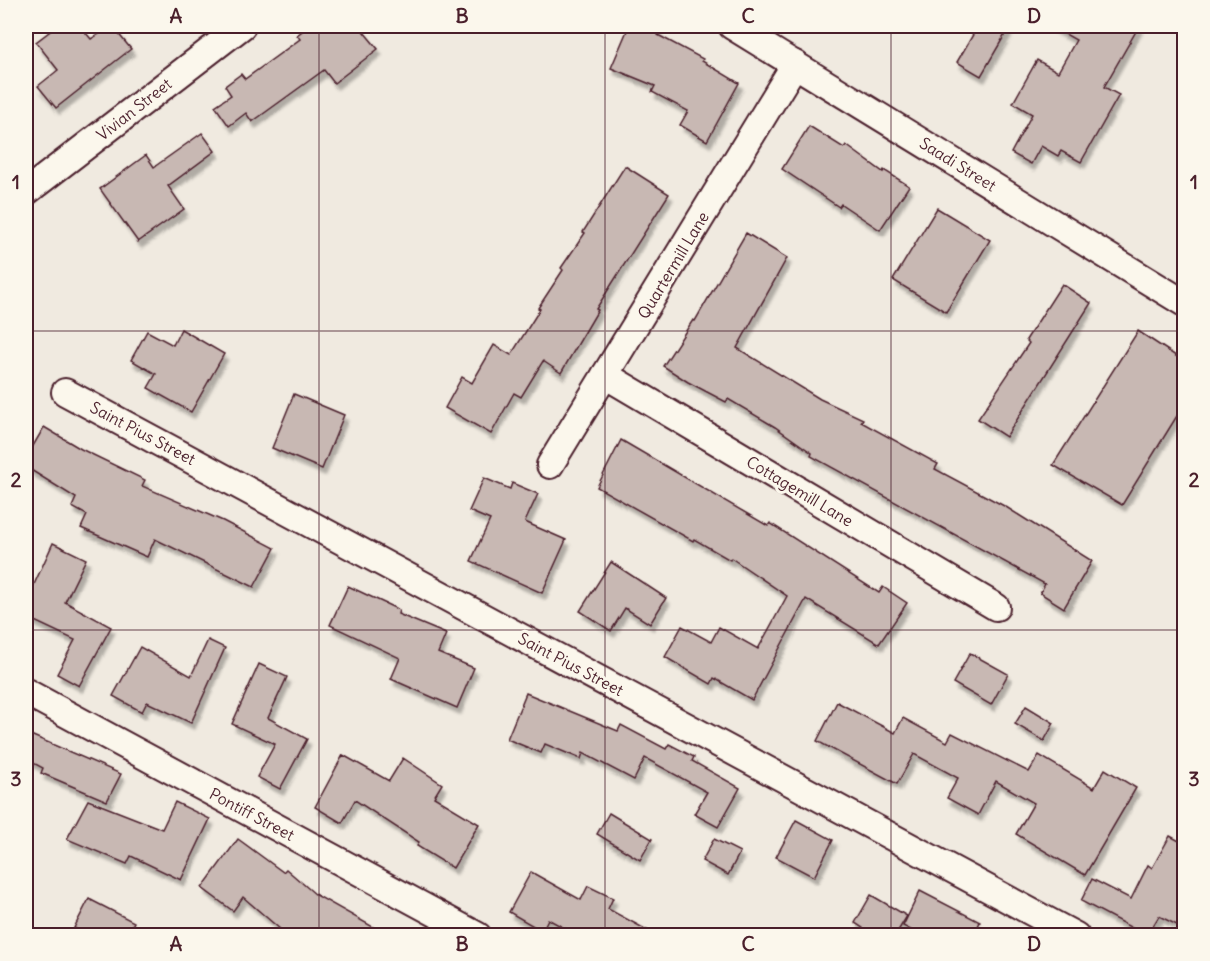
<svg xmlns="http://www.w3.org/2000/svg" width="1210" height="961" viewBox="0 0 1210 961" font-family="Delius,sans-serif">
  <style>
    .building { fill: #c8b8b3; stroke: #4a1f2b; stroke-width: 1.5; filter: url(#shadow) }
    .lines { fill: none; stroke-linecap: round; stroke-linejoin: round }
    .street-casing { stroke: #4a1f2b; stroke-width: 30 }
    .street { stroke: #fbf7ec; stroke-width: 26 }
    .grid { fill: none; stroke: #4a1f2b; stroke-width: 1.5; stroke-opacity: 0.55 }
    .labels { text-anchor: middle; stroke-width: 6; stroke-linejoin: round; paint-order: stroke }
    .street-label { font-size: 16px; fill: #4a1f2b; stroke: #fbf7ec }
    .neatline { fill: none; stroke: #4a1f2b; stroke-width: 2 }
    .grid-label { font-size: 20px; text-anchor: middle; font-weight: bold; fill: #4a1f2b }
  </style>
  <defs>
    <filter id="shadow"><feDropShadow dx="3.5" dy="6" stdDeviation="1.5" flood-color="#0004"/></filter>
  </defs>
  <rect width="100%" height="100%" fill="#f0eae0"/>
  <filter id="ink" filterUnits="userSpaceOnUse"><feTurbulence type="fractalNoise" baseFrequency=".0167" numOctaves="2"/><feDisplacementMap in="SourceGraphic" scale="12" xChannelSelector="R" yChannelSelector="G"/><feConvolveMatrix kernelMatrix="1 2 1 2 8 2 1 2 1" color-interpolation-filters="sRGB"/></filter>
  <g filter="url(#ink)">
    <g class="building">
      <polygon points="57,26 80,26 91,39 112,26 131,49 56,108 38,86 58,70 36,42"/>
      <polygon points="309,26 359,26 378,49 334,83 324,70 252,122 246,113 229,126 215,106 231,95 225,86 241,74 245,79 300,39 297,35"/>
      <polygon points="629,26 645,26 659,31 658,35 703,59 702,61 739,83 707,141 680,125 688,111 652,92 655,86 611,68"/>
      <polygon points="978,26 1010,26 981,76 957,62"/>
      <polygon points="1051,26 1139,26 1104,87 1119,95 1081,162 1061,151 1058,156 1041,146 1031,164 1011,153 1032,114 1013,103 1037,60 1058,72 1076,40"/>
      <polygon points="809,126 844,148 846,145 883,172 884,170 909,186 880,230 841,204 839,207 782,169"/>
      <polygon points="202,133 215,151 168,186 184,209 138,242 100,189 146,155 154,167"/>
      <polygon points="625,166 669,194 596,309 598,310 561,373 543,361 521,397 514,393 491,434 445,408 462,377 472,383 494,345 511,355 540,309 538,308 563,270 561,268 585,233 583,232"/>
      <polygon points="937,208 990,240 946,312 893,280"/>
      <polygon points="746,233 787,258 737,348 820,399 863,419 861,422 938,464 935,469 1006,507 1092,561 1064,608 1040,593 1045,584 811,456 812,453 775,427 728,399 726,402 688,382 663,366 693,320 695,321"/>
      <polygon points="1062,284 1091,303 1006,437 978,419 1029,343 1026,340"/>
      <polygon points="181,329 224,354 191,412 148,388 156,374 131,360 147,331 173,345"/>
      <polygon points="1138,331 1185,362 1185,403 1122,505 1053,465"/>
      <polygon points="294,394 344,415 322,469 272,448"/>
      <polygon points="44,427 81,449 145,480 142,486 223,521 275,548 254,587 155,539 147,557 81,528 87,515 72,507 76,498 26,467 26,458"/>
      <polygon points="621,440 768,526 770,523 879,593 883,587 907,603 879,644 806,599 752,700 714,678 711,684 665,657 682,626 711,642 719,627 758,649 787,596 731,558 730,560 694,539 693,541 597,487"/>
      <polygon points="484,478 510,489 512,483 538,494 525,522 566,540 542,593 471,561 490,520 469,511"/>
      <polygon points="53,543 86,559 65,602 111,627 79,686 57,674 75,640 26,617 26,602"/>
      <polygon points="611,562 666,598 650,624 625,608 611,631 580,611"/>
      <polygon points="348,586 399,610 398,614 446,634 438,653 474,668 457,708 391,679 400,658 330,625"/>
      <polygon points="208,640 225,648 191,723 147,702 142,712 113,696 140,647 191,676"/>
      <polygon points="970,653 1008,674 991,705 953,683"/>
      <polygon points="259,664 287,677 268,718 307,739 280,789 257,777 275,744 232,724"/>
      <polygon points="526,693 618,731 621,725 666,749 669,744 694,757 692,761 740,788 718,827 694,814 707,792 645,758 634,780 583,753 581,759 545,744 541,753 507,739"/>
      <polygon points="837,702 895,733 903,718 947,742 952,733 1029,772 1039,755 1094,788 1105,769 1136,788 1085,875 1016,834 1034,803 996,781 978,815 947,798 958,778 914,754 897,784 817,741"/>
      <polygon points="1026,706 1054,723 1044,741 1015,724"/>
      <polygon points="26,733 121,774 107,801 41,773 43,768 26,759"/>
      <polygon points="343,755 389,781 403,758 442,784 434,797 479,824 453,868 417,846 419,842 355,800 342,823 315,807"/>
      <polygon points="88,800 162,829 175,802 210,819 181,880 131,856 127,864 67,839"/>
      <polygon points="609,813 652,839 640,860 597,834"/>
      <polygon points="796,820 833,840 814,877 776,857"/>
      <polygon points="1170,836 1185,844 1185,929 1159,916 1147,936 1081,901 1092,879 1131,899 1148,865 1152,868"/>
      <polygon points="238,839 283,872 286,869 316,895 389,936 288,936 243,897 233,911 202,888"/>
      <polygon points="714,839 740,852 728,875 702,861"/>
      <polygon points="531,872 581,900 588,886 613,898 608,909 658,936 579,936 548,919 542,931 509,912"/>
      <polygon points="920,891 980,922 973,936 922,936 903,926"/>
      <polygon points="871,895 907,916 895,936 875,936 855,923"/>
      <polygon points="89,899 134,922 127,936 88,936 74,928"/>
    </g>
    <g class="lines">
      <defs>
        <g id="street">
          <polyline points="732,26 1184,303"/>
          <polyline points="26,192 242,26"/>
          <polyline points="605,375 996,607"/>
          <polyline points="65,392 1076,936"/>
          <polyline points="550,465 795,64"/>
          <polyline points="26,692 478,936"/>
        </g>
      </defs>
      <use href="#street" class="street-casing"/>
      <use href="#street" class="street"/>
    </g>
  </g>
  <path class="grid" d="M 319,26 L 319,936M 605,26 L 605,936M 891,26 L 891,936M 26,331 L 1184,331M 26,630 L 1184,630"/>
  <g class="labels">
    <g class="street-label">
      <text transform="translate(134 109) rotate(-38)" y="6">Vivian Street</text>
      <text transform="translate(958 164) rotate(32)" y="6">Saadi Street</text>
      <text transform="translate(673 265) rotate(-59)" y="6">Quartermill Lane</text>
      <text transform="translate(143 433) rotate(28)" y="6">Saint Pius Street</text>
      <text transform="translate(800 491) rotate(31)" y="6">Cottagemill Lane</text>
      <text transform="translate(571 664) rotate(28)" y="6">Saint Pius Street</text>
      <text transform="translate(252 814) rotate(28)" y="6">Pontiff Street</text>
    </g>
  </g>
  <rect width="1210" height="961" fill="none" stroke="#fbf7ec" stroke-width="66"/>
  <rect x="33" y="33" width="1144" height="895" class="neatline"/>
  <g class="grid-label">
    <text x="176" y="23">A</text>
    <text x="462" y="23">B</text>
    <text x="748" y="23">C</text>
    <text x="1034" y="23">D</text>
    <text x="16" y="189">1</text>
    <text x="1194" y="189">1</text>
    <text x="16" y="487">2</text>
    <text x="1194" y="487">2</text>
    <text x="16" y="786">3</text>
    <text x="1194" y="786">3</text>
    <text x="176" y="951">A</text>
    <text x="462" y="951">B</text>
    <text x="748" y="951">C</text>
    <text x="1034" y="951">D</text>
  </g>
</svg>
